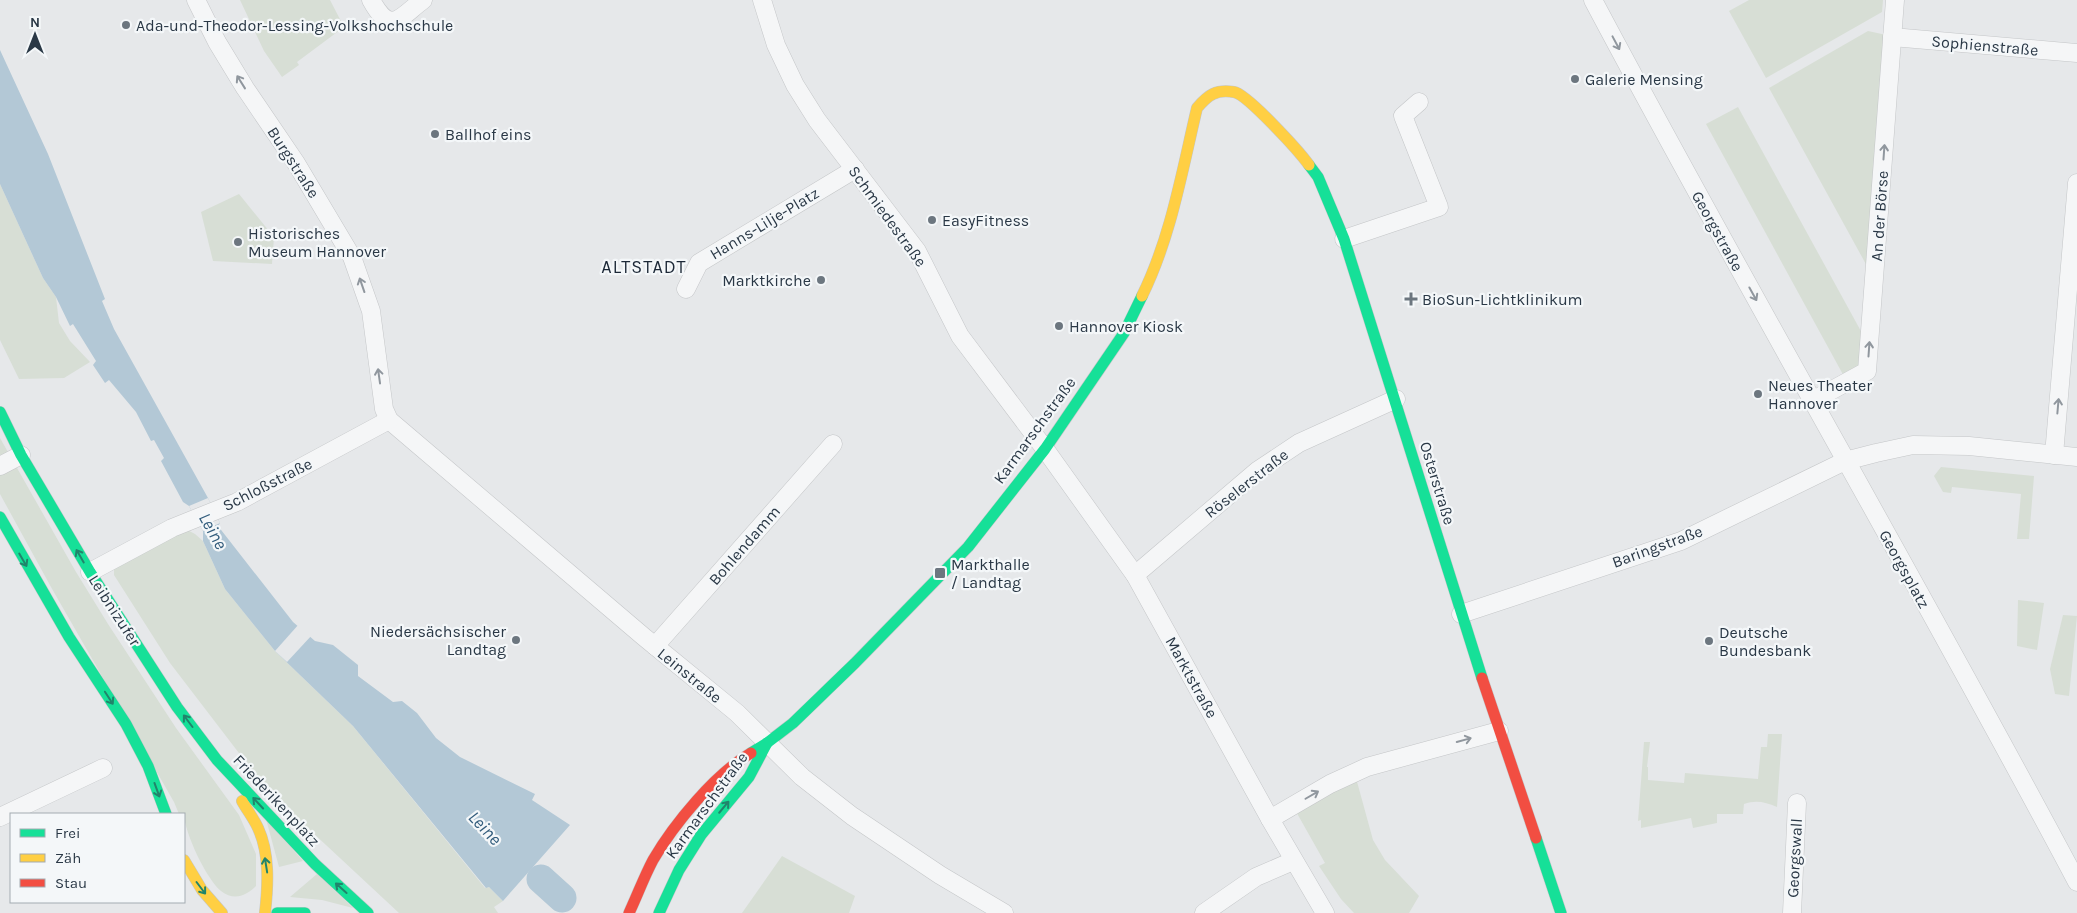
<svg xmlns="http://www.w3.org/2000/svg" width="2077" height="913" viewBox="0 0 2077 913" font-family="Karla,sans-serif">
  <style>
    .green { fill: #d7ded5 }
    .water { fill: #b3c8d6 }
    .pier { fill: #e6e8ea }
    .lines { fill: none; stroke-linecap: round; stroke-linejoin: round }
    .river { stroke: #b3c8d6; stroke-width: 29 }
    .street-casing { stroke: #c4c6c8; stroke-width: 19 }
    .fast-casing { stroke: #c4c6c8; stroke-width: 12 }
    .slow-casing { stroke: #c4c6c8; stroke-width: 12 }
    .jam-casing { stroke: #c4c6c8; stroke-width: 12 }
    .street { stroke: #f5f6f7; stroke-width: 18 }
    .fast { stroke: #16e098; stroke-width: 11 }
    .slow { stroke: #ffcf43; stroke-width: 11 }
    .jam { stroke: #f24e42; stroke-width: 11 }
    .oneway { stroke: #90979e }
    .oneway2 { stroke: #21846b }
    .poi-dot { fill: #6c767f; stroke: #f4f7f9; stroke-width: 2 }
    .labels { text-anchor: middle; stroke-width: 4.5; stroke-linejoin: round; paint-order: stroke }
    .poi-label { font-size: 16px; fill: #2a3846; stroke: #f4f7f9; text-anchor: start }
    .street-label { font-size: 16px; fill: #2a3846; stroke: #f4f7f9 }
    .neighbourhood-label { font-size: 18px; letter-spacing: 1px; fill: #1c2837; stroke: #f4f7f9 }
    .water-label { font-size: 18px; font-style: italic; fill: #325c7c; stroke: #f4f7f9 }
  </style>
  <rect width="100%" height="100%" fill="#e6e8ea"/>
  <g class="green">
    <polygon points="240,0 330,0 344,27 297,62 299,65 282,77 264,51"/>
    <polygon points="1749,0 1883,0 1882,12 1766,78 1729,11"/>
    <polygon points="1868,31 1891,36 1873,277 1769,88"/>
    <polygon points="1738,107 1868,344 1866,370 1846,380 1706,124"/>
    <polygon points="0,184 43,278 56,297 59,323 70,341 90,362 64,378 19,379 0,340"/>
    <polygon points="239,194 274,237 272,264 213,261 201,212"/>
    <path d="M 0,438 L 76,572 L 108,624 L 176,728 L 239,815 L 256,854 L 256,886 C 246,896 234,901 221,891 C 207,880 184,832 184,814 L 179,814 L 174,802 L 51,587 L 0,494 Z"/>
    <polygon points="1941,467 2034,476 2029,539 2017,539 2021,494 1952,487 1951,493 1943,492 1934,476"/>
    <polygon points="178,525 195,534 203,541 225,589 275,651 353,726 485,888 489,887 503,901 494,907 498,913 399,913 268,791 170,663 114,575 114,559"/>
    <polygon points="2018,600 2044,603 2037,650 2017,646"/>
    <polygon points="2063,615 2077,616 2069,696 2055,694 2050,669"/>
    <path d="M 1768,734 L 1782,734 L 1777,807 C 1765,802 1756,800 1744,804 L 1743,814 L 1717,814 L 1717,823 L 1693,828 L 1691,818 L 1641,828 L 1641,820 L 1638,821 L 1644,742 L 1650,742 L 1647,767 L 1648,767 L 1648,780 L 1684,783 L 1685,773 L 1758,779 L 1761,747 L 1767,747 Z"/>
    <polygon points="1356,778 1373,840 1385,860 1419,896 1409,913 1354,913 1341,899 1319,866 1325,863 1294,808"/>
    <polygon points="266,819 303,861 279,867"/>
    <polygon points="782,856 855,896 849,913 742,913"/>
    <polygon points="317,874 353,908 322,900 290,897"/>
  </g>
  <polygon class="water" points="0,50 48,154 105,299 102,301 114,329 208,498 220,523 218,526 293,622 315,641 333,645 358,665 358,676 393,702 402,701 417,713 436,738 460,757 535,794 532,800 570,825 503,901 489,887 486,888 353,726 275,651 225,589 203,541 203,531 189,506 183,502 161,461 164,458 154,440 151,441 136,412 109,380 105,383 93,365 96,361 73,324 70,326 56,297 43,278 0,184"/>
  <g class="pier">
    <polygon points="208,498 220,523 203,531 189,506"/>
    <polygon points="299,624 312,635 287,662 275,651"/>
  </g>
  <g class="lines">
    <polyline class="river" points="541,879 562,898"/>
    <defs>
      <g id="street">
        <polyline points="196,0 217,42 245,88 296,163 352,257 371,311 384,409 389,420 644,637 737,713 802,777 852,816 940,875 1004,913"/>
        <path d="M 371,0 C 391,36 399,18 423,0"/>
        <polyline points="762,0 776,45 795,85 817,120 917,251 960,336 1045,449 1135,575 1270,819 1325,913"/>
        <path d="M 1593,0 C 1750,296 1920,586 2077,882"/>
        <polyline points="1892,37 2077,53"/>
        <polyline points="1344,239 1439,207 1403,116 1419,102"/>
        <polyline points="686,289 699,263 855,169"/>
        <polyline points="1812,401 1867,371 1895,0"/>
        <polyline points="2054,455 2077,183"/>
        <polyline points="0,466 21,455"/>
        <polyline points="90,572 172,528 237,502 389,420"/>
        <polyline points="1135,575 1257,471 1299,443 1396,399"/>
        <polyline points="1461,614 1681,541 1845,461 1876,453 1913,445 1969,446 2077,457"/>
        <polyline points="655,646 833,444"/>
        <polyline points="0,817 103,768"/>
        <polyline points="1270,819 1330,784 1367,767 1499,731"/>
        <polyline points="1204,913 1256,877 1293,861"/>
        <polyline points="1792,913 1797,803"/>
      </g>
      <g id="fast">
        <polyline points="1309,165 1318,177 1344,239 1482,678"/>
        <polyline points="0,412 21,455 90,572 177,707 217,760 315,864 368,913"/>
        <polyline points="0,517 69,637 126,724 148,766 166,814"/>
        <polyline points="751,753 767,743 793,723 855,663 968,547 1045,449 1124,333 1142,296"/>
        <polyline points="1536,838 1561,913"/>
        <polyline points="277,913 305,913"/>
        <polyline points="659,913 679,870 701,835 749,777 767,743"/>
      </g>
      <g id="slow">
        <path d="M 1142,296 C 1171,237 1182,171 1197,108 C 1208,95 1216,89 1234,92 C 1247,94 1299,151 1309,165"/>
        <path d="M 242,801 C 247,810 254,819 258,828 C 270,854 268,886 265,913"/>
        <polyline points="184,860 202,890 222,913"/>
      </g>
      <g id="jam">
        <polyline points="1482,678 1536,838"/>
        <path d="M 629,913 C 637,896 644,877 653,860 C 674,824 715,774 751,753"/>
      </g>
    </defs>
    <use href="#street" class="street-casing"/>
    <use href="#fast" class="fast-casing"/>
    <use href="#slow" class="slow-casing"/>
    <use href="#jam" class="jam-casing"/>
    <use href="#street" class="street"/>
    <use href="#fast" class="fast"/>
    <use href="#slow" class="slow"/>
    <use href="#jam" class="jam"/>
  </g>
  <defs><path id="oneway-shaft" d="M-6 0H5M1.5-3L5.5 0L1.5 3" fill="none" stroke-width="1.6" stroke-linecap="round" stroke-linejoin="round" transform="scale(1.25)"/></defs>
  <g class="oneway">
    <use href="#oneway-shaft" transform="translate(1616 43) rotate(62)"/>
    <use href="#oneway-shaft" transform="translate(241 82) rotate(-122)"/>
    <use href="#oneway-shaft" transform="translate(1884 152) rotate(-86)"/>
    <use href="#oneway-shaft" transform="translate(362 285) rotate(-109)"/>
    <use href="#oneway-shaft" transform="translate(1753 294) rotate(61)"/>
    <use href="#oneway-shaft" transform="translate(1869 349) rotate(-86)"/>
    <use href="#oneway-shaft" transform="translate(379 376) rotate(-98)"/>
    <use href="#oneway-shaft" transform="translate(2058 406) rotate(-85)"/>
    <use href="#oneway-shaft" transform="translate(1464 740) rotate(-15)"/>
    <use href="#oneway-shaft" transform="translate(1312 795) rotate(-30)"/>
  </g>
  <g class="oneway2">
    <use href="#oneway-shaft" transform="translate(80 556) rotate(-120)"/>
    <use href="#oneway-shaft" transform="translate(23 560) rotate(60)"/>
    <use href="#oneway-shaft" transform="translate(109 698) rotate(57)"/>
    <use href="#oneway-shaft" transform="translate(188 721) rotate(-127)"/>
    <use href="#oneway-shaft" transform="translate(157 790) rotate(70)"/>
    <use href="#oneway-shaft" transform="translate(258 803) rotate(-133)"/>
    <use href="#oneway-shaft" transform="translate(724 807) rotate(-50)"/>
    <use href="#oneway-shaft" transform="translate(266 865) rotate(-99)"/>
    <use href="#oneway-shaft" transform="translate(201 888) rotate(53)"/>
    <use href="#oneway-shaft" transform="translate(341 888) rotate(-138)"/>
  </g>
  <g class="poi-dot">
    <circle cx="126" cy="25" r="5"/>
    <circle cx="1575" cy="79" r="5"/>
    <circle cx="435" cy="134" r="5"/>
    <circle cx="932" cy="220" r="5"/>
    <circle cx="238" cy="242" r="5"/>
    <circle cx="821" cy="280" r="5"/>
    <path d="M1408.5 291.5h5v5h5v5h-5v5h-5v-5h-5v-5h5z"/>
    <circle cx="1059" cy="326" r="5"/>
    <circle cx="1758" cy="394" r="5"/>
    <rect x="934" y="567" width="12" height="12" rx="2.5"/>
    <circle cx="516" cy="640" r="5"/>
    <circle cx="1709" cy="641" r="5"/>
  </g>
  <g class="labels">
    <g class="poi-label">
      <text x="136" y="31">Ada-und-Theodor-Lessing-Volkshochschule</text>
      <text x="1585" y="85">Galerie Mensing</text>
      <text x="445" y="140">Ballhof eins</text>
      <text x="942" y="226">EasyFitness</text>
      <text x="248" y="239">Historisches<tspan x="248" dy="18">Museum Hannover</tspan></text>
      <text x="811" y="286" text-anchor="end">Marktkirche</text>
      <text x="1422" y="305">BioSun-Lichtklinikum</text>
      <text x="1069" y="332">Hannover Kiosk</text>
      <text x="1768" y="391">Neues Theater<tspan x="1768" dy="18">Hannover</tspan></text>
      <text x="951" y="570">Markthalle<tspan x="951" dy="18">/ Landtag</tspan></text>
      <text x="506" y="637" text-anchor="end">Niedersächsischer<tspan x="506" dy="18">Landtag</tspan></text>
      <text x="1719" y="638">Deutsche<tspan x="1719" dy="18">Bundesbank</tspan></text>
    </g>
    <g class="street-label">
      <text transform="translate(1985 45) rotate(5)" y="6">Sophienstraße</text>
      <text transform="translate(294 162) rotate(57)" y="6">Burgstraße</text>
      <text transform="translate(888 216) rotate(54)" y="6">Schmiedestraße</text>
      <text transform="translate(1879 216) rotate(-86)" y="6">An der Börse</text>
      <text transform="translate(764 223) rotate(-31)" y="6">Hanns-Lilje-Platz</text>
      <text transform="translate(1718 231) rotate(61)" y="6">Georgstraße</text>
      <text transform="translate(1034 430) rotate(-54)" y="6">Karmarschstraße</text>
      <text transform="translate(1246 483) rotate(-38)" y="6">Röselerstraße</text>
      <text transform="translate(1438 483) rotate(73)" y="6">Osterstraße</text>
      <text transform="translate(267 484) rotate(-27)" y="6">Schloßstraße</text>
      <text transform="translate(744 545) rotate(-49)" y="6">Bohlendamm</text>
      <text transform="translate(1657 546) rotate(-20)" y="6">Baringstraße</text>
      <text transform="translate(1905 569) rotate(61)" y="6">Georgsplatz</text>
      <text transform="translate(115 610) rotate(57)" y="6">Leibnizufer</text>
      <text transform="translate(690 675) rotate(39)" y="6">Leinstraße</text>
      <text transform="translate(1192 677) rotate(61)" y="6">Marktstraße</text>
      <text transform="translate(277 800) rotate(47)" y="6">Friederikenplatz</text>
      <text transform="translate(706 805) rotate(-54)" y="6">Karmarschstraße</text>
      <text transform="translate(1794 858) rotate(-87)" y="6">Georgswall</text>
    </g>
    <g class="neighbourhood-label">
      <text x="644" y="273">ALTSTADT</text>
    </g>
    <g class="water-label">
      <text transform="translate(213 531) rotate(61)" y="6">Leine</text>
      <text transform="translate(485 828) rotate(47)" y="6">Leine</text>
    </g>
  </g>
  <rect x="10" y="813" width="175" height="90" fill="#f4f7f9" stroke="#a3abb1"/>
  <rect x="20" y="829" width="25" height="8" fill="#16e098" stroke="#a3abb1"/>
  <text x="55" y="838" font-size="15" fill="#2a3846">Frei</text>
  <rect x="20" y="854" width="25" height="8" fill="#ffcf43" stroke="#a3abb1"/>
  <text x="55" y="863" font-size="15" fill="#2a3846">Zäh</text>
  <rect x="20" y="879" width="25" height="8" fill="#f24e42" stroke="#a3abb1"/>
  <text x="55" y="888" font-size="15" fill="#2a3846">Stau</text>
  <g transform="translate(35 35)" stroke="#f4f7f9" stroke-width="4" paint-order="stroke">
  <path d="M0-4L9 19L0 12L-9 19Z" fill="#2a3846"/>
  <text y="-8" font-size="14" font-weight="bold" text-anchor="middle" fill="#2a3846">N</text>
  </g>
</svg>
